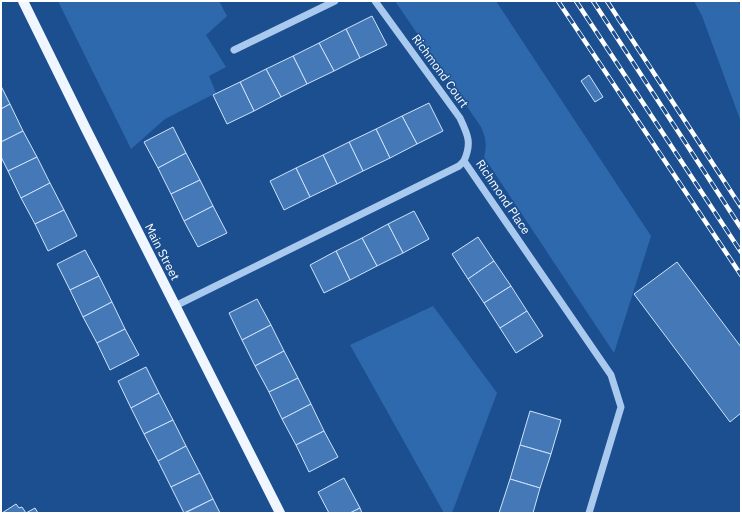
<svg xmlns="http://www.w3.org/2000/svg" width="742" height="514" viewBox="0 0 742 514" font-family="'IBM Plex Sans',sans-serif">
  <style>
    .green { fill: #2e69ad }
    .building { fill: #4478b7; stroke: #cfe3fa }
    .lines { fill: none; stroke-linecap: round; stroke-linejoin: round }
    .minor { stroke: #a9c9ee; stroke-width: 7 }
    .major { stroke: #f0f6ff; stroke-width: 10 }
    .rail-casing { stroke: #fff; stroke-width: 4.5 }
    .rail { stroke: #1b4f8f; stroke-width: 3; stroke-dasharray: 9; stroke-linecap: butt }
    .labels { text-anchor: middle; stroke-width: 3; stroke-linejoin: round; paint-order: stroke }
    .street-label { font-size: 12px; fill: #fff; stroke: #1b4f8f }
  </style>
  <rect width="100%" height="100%" fill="#1b4f8f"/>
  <g class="green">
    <polygon points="58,1 219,1 227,16 206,35 226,67 209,76 216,93 165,119 131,149"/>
    <path d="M 395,1 L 496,1 L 651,236 L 614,353 L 484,157 C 487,145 486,138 481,127 Z"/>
    <polygon points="694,1 739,1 741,9 741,122 702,16"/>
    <polygon points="433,306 497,393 452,513 444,513 350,345"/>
  </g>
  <g class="building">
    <polygon points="372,16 387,45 360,58 346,29"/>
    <polygon points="346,29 360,58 334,71 319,43"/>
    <polygon points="319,43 334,71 307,84 293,56"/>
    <polygon points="293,56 307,84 281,97 266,69"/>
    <polygon points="266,69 281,97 254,111 240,82"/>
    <polygon points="589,75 603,97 595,102 581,81"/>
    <polygon points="240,82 254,111 227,124 213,95"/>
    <polygon points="1,86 10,104 1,109"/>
    <polygon points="429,103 443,131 417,144 402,116"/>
    <polygon points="10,104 23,131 1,142 1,109"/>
    <polygon points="402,116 417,144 390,158 376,129"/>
    <polygon points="173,127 186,153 158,168 144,142"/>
    <polygon points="376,129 390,158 363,171 349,142"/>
    <polygon points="23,131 37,157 8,171 1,157 1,142"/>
    <polygon points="349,142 363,171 337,184 323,155"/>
    <polygon points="186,153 200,180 171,194 158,168"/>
    <polygon points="323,155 337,184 310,197 296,168"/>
    <polygon points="37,157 50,183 21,198 8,171"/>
    <polygon points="296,168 310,197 284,210 270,181"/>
    <polygon points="200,180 213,206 184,221 171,194"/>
    <polygon points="50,183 64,210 35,224 21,198"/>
    <polygon points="213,206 227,233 198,247 184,221"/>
    <polygon points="64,210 77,236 48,251 35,224"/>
    <polygon points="414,211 429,239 403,253 388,224"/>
    <polygon points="388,224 403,253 377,266 362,238"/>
    <polygon points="478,237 494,261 468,279 452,254"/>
    <polygon points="362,238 377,266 350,280 336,251"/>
    <polygon points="85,250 99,276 70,290 57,264"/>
    <polygon points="336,251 350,280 324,293 310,265"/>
    <polygon points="494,261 511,286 484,303 468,279"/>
    <polygon points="677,262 741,347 741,413 730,422 634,294"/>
    <polygon points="99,276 112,302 83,317 70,290"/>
    <polygon points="511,286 527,311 500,328 484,303"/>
    <polygon points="257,299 271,325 242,340 229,313"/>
    <polygon points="112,302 125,329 97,343 83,317"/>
    <polygon points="527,311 543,336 516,353 500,328"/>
    <polygon points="271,325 284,351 255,366 242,340"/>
    <polygon points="125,329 139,355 110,370 97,343"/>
    <polygon points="284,351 298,378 269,392 255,366"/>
    <polygon points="146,367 159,393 131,408 118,381"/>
    <polygon points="298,378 311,404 282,419 269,392"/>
    <polygon points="159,393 173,420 144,434 131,408"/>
    <polygon points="311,404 324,431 296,445 282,419"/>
    <polygon points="530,411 561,420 551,454 520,445"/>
    <polygon points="173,420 186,446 158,461 144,434"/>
    <polygon points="324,431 338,457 309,472 296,445"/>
    <polygon points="520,445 551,454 540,488 510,479"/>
    <polygon points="186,446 200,473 171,487 158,461"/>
    <polygon points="200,473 213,499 184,513 171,487"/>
    <polygon points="344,478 360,508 350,513 329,513 318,492"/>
    <polygon points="510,479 540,488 533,513 499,513"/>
    <polygon points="213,499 220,513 185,513"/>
    <polygon points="16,504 19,508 22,507 26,513 35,508 38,513 2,513"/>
    <polygon points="360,508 362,513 350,513"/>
  </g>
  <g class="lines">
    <g class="minor">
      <path d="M 375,1 L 460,118 C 468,135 472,143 464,161"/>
      <polyline points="234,50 335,1"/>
      <polyline points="175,306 459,166 464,161 611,375 621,407 589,513"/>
    </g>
    <polyline class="major" points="23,1 86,129 280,513"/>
    <defs>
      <g id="rail">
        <polyline points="558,1 741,275"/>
        <polyline points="576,1 741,252"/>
        <polyline points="593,1 741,228"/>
        <polyline points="607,1 741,207"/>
      </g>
    </defs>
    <use href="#rail" class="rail-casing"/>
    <use href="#rail" class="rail"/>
  </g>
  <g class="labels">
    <g class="street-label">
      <text transform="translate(440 71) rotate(54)" y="4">Richmond Court</text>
      <text transform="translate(503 197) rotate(56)" y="4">Richmond Place</text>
      <text transform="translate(162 252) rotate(63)" y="4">Main Street</text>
    </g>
  </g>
  <rect width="742" height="514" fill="none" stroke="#ffffff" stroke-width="4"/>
</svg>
